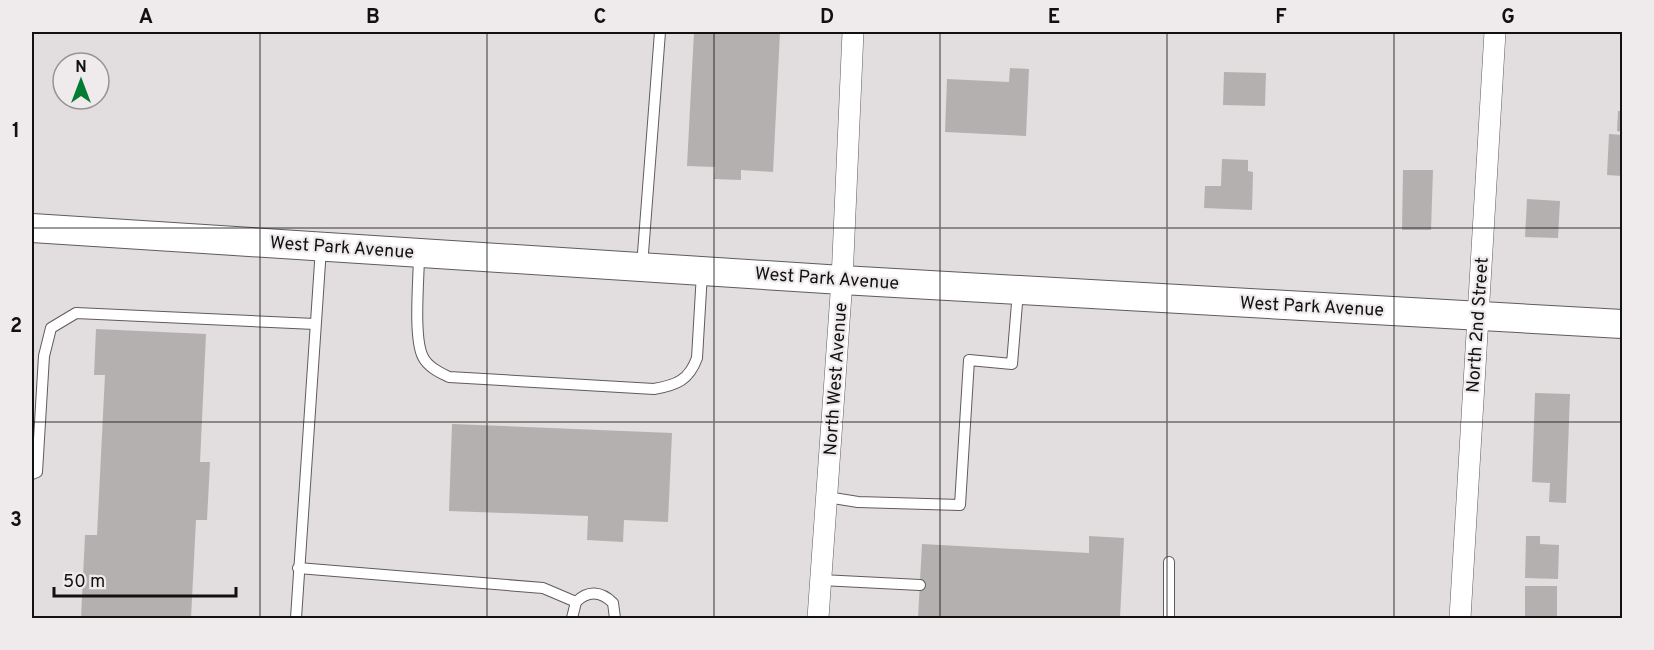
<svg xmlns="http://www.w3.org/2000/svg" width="1654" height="650" viewBox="0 0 1654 650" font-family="Overpass,sans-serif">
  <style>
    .building { fill: #b5b0b0 }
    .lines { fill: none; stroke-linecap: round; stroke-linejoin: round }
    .service-casing { stroke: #605c5c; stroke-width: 12 }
    .minor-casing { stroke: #605c5c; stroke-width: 22 }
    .secondary-casing { stroke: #605c5c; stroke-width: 30 }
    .service { stroke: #fff; stroke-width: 10 }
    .minor { stroke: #fff; stroke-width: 21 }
    .secondary { stroke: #fff; stroke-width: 28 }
    .grid { fill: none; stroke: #121111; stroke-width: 1.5; stroke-opacity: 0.55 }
    .labels { text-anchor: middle; stroke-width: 4.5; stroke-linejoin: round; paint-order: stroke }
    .street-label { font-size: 18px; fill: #121111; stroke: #efeaeb }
    .neatline { fill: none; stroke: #121111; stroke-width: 2 }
    .grid-label { font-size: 20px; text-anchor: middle; font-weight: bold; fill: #121111 }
  </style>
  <rect width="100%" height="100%" fill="#e2ddde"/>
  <g class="building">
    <polygon points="694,32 780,32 773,172 741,170 741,180 714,179 715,167 687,166"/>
    <polygon points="1010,68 1029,69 1026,136 945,132 947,79 1009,82"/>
    <polygon points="1224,72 1266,73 1265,106 1223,105"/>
    <polygon points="1618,111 1622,111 1622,132 1617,131"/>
    <polygon points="1609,134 1622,135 1622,176 1607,175"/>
    <polygon points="1222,159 1248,160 1248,171 1253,172 1252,210 1204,208 1205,186 1221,186"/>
    <polygon points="1403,170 1433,170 1431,230 1402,230"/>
    <polygon points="1527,199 1560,201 1558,238 1525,237"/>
    <polygon points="96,329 206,334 200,462 210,462 207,520 196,520 191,618 81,618 85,535 97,535 105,375 94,375"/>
    <polygon points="1535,393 1570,394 1566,503 1549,502 1550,483 1532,482"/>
    <polygon points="452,424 672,433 668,522 624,520 623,542 587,540 588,516 449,511"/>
    <polygon points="1089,536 1124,538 1120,618 918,618 922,544 1089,553"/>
    <polygon points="1526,536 1540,536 1540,544 1559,545 1558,579 1525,578"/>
    <rect x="1525" y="586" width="32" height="31"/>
  </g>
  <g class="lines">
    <defs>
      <g id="service">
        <path d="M 419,254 C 419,278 413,338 423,357 C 428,367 439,372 449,377 L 654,389 C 677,385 689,380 697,358 L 702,273"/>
        <polyline points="642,266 660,32"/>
        <polyline points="32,474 37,472 44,356 51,328 76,313 315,324"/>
        <polyline points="827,497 858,502 960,505 969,360 1012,364 1018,291"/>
        <polyline points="1169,562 1169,618"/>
        <polyline points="298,568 543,588 576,602"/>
        <polyline points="821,580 920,585"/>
        <polyline points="296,618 321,248"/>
        <path d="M 572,618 L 576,602 C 588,590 601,591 613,603 L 615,618"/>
      </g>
      <g id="minor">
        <polyline points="818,618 842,280 853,32"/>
        <polyline points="1460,618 1495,32"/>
      </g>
      <polyline id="secondary" points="32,228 842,280 1622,324"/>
    </defs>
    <use href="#service" class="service-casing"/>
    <use href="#minor" class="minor-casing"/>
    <use href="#secondary" class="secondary-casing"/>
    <use href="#service" class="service"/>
    <use href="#minor" class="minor"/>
    <use href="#secondary" class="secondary"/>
  </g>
  <path class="grid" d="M 260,32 L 260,618M 487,32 L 487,618M 714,32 L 714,618M 940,32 L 940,618M 1167,32 L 1167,618M 1394,32 L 1394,618M 32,228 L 1622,228M 32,422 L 1622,422"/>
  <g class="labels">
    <g class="street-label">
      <text transform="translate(342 247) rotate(4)" y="6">West Park Avenue</text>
      <text transform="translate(827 278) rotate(4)" y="6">West Park Avenue</text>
      <text transform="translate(1312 306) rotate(3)" y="6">West Park Avenue</text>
      <text transform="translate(1477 325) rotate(-86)" y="6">North 2nd Street</text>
      <text transform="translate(835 379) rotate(-86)" y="6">North West Avenue</text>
    </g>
  </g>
  <rect width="1654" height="650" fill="none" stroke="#efeaeb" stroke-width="66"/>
  <g transform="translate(81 81)"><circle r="28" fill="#efeaeb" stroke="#979394" stroke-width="1.5"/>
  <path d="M0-4.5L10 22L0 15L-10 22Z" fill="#027c33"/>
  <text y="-9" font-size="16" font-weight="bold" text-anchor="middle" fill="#121111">N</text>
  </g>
  <path d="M54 587v9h182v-9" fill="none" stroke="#121111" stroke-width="3"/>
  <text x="63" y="587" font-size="18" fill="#121111" stroke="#efeaeb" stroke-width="4.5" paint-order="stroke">50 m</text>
  <rect x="33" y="33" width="1588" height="584" class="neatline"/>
  <g class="grid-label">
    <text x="146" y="23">A</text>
    <text x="373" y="23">B</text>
    <text x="600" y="23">C</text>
    <text x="827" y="23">D</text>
    <text x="1054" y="23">E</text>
    <text x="1281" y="23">F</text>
    <text x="1508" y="23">G</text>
    <text x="16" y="137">1</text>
    <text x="16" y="332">2</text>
    <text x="16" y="526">3</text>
  </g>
</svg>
